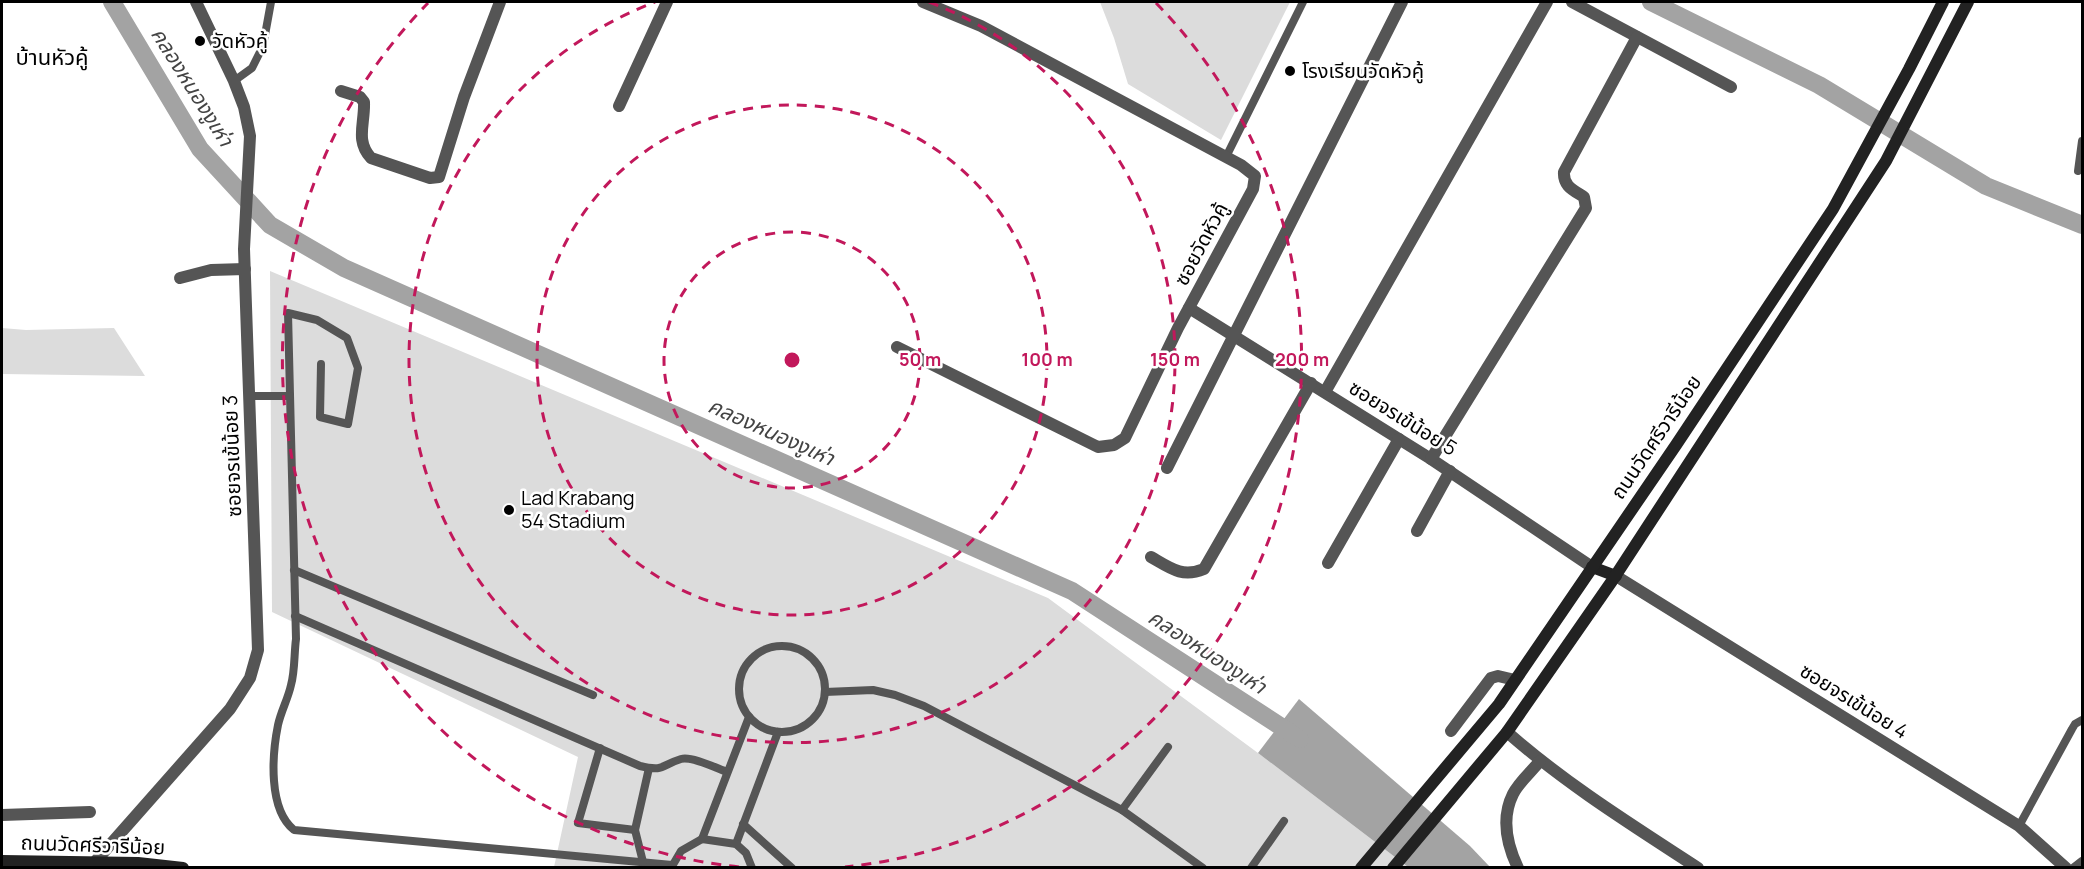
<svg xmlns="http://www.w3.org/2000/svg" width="2084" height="869" viewBox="0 0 2084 869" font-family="Manrope,'Noto Sans Thai',sans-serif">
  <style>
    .green { fill: #dcdcdc }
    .water { fill: #a3a3a3 }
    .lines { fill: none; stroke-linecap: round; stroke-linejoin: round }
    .canal { stroke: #a3a3a3; stroke-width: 18 }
    .lane { stroke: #555; stroke-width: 8 }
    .street { stroke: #555; stroke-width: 12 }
    .secondary { stroke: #222; stroke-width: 12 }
    .ring { fill: none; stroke: #c2185b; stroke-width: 3; stroke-dasharray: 10 8 }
    .poi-dot { fill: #000; stroke: #fff; stroke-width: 2 }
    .labels { text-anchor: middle; stroke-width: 5; stroke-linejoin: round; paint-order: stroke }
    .poi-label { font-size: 20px; fill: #000; stroke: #fff; text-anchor: start }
    .street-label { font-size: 20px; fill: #000; stroke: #fff }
    .water-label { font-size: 21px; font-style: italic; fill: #444; stroke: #fff }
    .quarter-label { font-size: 22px; fill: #000; stroke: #fff }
    .centre { fill: #c2185b; stroke: #fff; stroke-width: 3 }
    .ring-label { font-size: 18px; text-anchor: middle; font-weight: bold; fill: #c2185b; stroke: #fff; stroke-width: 5; stroke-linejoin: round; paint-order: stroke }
  </style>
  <rect width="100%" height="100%" fill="#fff"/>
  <g class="green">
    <polygon points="1100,2 1290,2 1221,140 1128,84 1114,38"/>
    <polygon points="270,271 1048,598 1258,753 1408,867 554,867 578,757 272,612"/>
    <polygon points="2,328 26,330 114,328 145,376 2,374"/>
  </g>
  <polygon class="water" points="1299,699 1470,846 1490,867 1408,867 1258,753"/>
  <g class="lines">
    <g class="canal">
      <polyline points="112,2 200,149 270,225 344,268 1072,591 1300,739"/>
      <polyline points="1651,2 1819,85 1986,186 2082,225"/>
    </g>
    <g class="lane">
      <polyline points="234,81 252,68 263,46 271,2"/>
      <polyline points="1226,157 1303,2"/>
      <polyline points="2078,171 2082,141"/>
      <path d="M 321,364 L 320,417 L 348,424 L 358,368 L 347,338 L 317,320 L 288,313 L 296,639 C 294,654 295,671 291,685 C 288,699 281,711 278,725 C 272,755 268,809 294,830 L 672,865"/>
      <polyline points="250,396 290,396"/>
      <polyline points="294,570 593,695"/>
      <path d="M 295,616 L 640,766 C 665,772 661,765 681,759 C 692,756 716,768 727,772"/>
      <circle cx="782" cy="689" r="43"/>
      <polyline points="825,692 873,690 895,695 924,706 1122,810 1203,868"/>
      <polyline points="600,748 578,823 635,830"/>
      <polyline points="1122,810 1168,747"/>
      <polyline points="743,824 792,868"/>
      <polyline points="2019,826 2072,729 2075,724 2082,720"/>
      <polyline points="702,839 749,717"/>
      <polyline points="736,844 778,732"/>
      <polyline points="643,862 635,830 649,768"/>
      <polyline points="671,868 681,851 702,839 736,844 746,853 752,868"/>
      <polyline points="1251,868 1284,821"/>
      <polyline points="2073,868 2082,861"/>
    </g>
    <g class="street">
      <polyline points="1572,2 1731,87"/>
      <path d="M 341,91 L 360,97 L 364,102 C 365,123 355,141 371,158 L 430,178 L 439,177 L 464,97 L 500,2"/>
      <polyline points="619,106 667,2"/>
      <polyline points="180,278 211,270 245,269"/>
      <polyline points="1189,308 1431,459 1592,567"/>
      <polyline points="897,347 1098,447 1114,445 1125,438 1178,328 1253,189 1255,176 1241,165 981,26 923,2"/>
      <polyline points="1325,392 1547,2"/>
      <path d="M 1431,459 L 1586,208 L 1584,197 C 1573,190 1563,186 1564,172 L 1637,37"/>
      <polyline points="1167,468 1402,2"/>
      <polyline points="1417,531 1450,471"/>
      <path d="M 1151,557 C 1170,568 1182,578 1204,569 L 1311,383"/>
      <polyline points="1328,563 1399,439"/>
      <polyline points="1616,576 2019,826 2066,868"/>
      <polyline points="1451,731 1491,678 1498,676 1515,680"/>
      <path d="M 1507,732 C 1566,784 1632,825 1698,868"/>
      <polyline points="2,815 90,812"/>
      <polyline points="94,863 230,709 250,678 258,650 244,249 250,136 244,107 234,81 196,2"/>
      <path d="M 1518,868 C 1507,845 1501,818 1513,794 C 1519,782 1531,772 1540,761"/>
    </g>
    <g class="secondary">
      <polyline points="1592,567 1616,576"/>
      <polyline points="2,861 138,863 183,868"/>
      <polyline points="1361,868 1499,704 1676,445 1833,209 1909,69 1943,2"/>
      <polyline points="1393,868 1507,732 1612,581 1886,161 1968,2"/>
    </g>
  </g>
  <g class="ring">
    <circle cx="792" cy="360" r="128"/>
    <circle cx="792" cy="360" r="255"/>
    <path d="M929 2A383 383 0 1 1 655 2"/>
    <path d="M739 867A510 510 0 0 1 428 3M1156 3A510 510 0 0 1 845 867"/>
  </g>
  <g class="poi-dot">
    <circle cx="200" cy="41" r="6"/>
    <circle cx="1290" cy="71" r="6"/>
    <circle cx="509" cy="510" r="6"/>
  </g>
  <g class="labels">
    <g class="poi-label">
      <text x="212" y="48">วัดหัวคู้</text>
      <text x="1302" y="78">โรงเรียนวัดหัวคู้</text>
      <text x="521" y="505">Lad Krabang<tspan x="521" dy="23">54 Stadium</tspan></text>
    </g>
    <g class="street-label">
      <text transform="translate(1201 244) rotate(-62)" y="7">ซอยวัดหัวคู้</text>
      <text transform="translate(1403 418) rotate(32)" y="7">ซอยจรเข้น้อย 5</text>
      <text transform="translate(1656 437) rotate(-56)" y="7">ถนนวัดศรีวารีน้อย</text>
      <text transform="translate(232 456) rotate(-92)" y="7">ซอยจรเข้น้อย 3</text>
      <text transform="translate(1854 701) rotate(32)" y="7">ซอยจรเข้น้อย 4</text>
      <text transform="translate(93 845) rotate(2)" y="7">ถนนวัดศรีวารีน้อย</text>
    </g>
    <g class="water-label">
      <text transform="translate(192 87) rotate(58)" y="7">คลองหนองงูเห่า</text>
      <text transform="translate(771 432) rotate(24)" y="7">คลองหนองงูเห่า</text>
      <text transform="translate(1207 652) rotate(33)" y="7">คลองหนองงูเห่า</text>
    </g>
    <g class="quarter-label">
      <text x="52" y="65">บ้านหัวคู้</text>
    </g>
  </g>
  <circle cx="792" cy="360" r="9" class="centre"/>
  <g class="ring-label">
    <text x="920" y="366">50 m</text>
    <text x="1047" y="366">100 m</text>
    <text x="1175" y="366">150 m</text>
    <text x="1302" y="366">200 m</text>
  </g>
  <rect width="2084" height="869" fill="none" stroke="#000000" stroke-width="6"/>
</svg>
